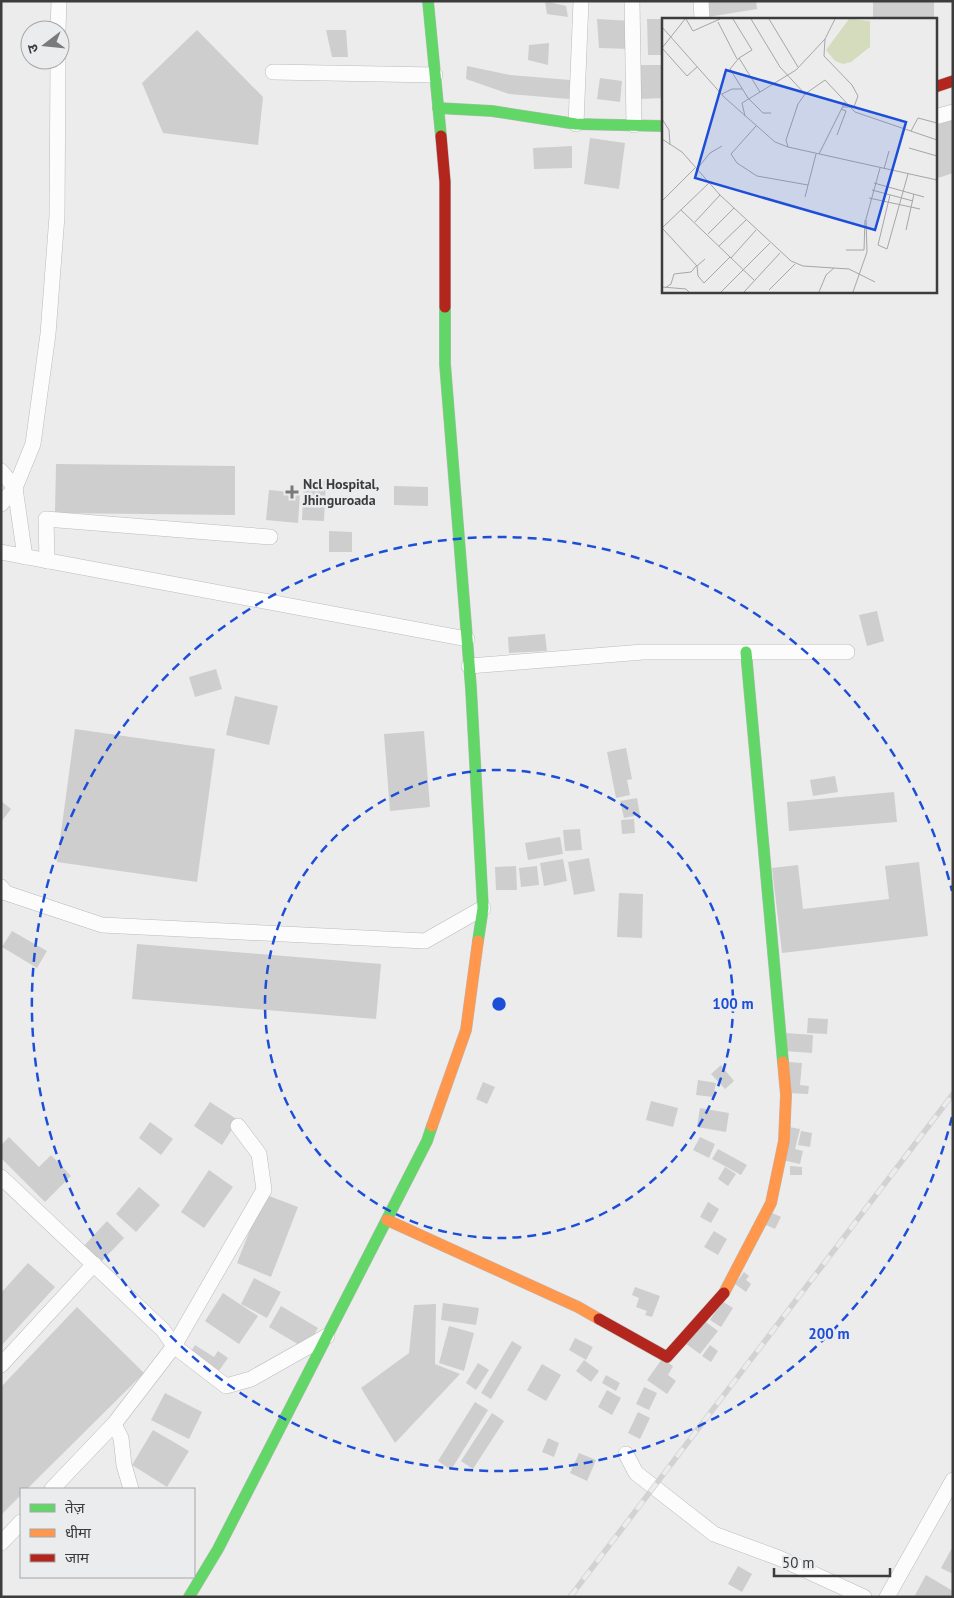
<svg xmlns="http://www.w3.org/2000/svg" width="954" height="1598" viewBox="0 0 954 1598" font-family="'PT Sans','Noto Sans Devanagari',sans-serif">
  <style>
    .building { fill: #cececf }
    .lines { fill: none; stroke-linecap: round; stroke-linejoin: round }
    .street-casing { stroke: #bbbbbc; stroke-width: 16 }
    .fast-casing { stroke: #bbbbbc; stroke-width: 12 }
    .slow-casing { stroke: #bbbbbc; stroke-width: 12 }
    .jam-casing { stroke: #bbbbbc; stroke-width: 12 }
    .street { stroke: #fcfcfc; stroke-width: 15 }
    .fast { stroke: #63d668; stroke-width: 11 }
    .slow { stroke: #ff974d; stroke-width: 11 }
    .jam { stroke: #b3261e; stroke-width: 11 }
    .rail-casing { stroke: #d2d2d3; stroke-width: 5.5 }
    .rail { stroke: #ebecee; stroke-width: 4; stroke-dasharray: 11; stroke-linecap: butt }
    .ring { fill: none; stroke: #1d4ed8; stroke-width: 2.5; stroke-dasharray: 9 6 }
    .poi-dot { fill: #7a7a7b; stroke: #ebecee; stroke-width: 2 }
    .labels { text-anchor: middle; stroke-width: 5; stroke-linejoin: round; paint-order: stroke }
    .poi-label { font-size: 14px; font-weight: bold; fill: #3c3c3d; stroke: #ebecee; text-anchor: start }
    .inset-road { fill: none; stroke: #a6a6a7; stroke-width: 1 }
    .view { fill: #1d4ed8; fill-opacity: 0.15; stroke: #1d4ed8; stroke-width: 2.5 }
    .inset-edge { fill: none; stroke: #3c3c3d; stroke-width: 2.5 }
    .centre { fill: #1d4ed8; stroke: #ebecee; stroke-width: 2.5 }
    .ring-label { font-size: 15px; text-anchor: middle; font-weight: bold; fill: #1d4ed8; stroke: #ebecee; stroke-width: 5; stroke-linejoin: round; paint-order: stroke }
  </style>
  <rect width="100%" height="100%" fill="#ececed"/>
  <g class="building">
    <polygon points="545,1 566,6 568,17 547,14"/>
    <polygon points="708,1 756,1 757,9 708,17"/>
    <rect x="873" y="1" width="61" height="18"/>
    <polygon points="597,19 632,21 632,49 599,48"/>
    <polygon points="647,19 663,19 663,55 648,55"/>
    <polygon points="197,30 263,97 258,145 163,133 142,83"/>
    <polygon points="326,30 346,30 348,57 332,57"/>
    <polygon points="549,43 548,65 528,60 529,45"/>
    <polygon points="639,65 663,65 663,98 640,99"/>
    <polygon points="467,66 510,75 570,80 569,99 509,94 466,79"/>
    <polygon points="600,78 622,81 620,102 597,99"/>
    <polygon points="953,120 953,173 935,179 935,125"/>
    <polygon points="590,138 625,143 619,189 584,184"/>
    <polygon points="572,146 572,168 534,169 533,148"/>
    <polygon points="56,464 235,466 235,515 55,513"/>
    <polygon points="304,480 326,481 324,521 302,520"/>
    <polygon points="394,486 428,487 428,506 394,505"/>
    <polygon points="269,490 300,493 298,523 266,520"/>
    <polygon points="329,531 352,532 352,552 329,552"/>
    <polygon points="877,611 884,641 867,646 859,615"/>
    <polygon points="545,634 547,651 509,653 508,637"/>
    <polygon points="216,669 222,689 195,697 189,677"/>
    <polygon points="235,696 278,706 269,745 226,735"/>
    <polygon points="75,729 215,749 197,882 57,862"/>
    <polygon points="424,731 430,807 390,811 384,734"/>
    <polygon points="626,748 632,779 627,780 630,795 616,798 607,752"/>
    <polygon points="835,776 838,792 813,796 810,780"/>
    <polygon points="894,792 897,822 789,831 787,802"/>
    <polygon points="637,798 640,815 624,818 620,801"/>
    <polygon points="1,801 11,809 1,822"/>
    <polygon points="634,819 635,833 622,834 621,820"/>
    <polygon points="580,829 582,850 565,851 563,830"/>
    <polygon points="560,837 563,854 528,860 525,843"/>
    <polygon points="589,858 595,891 574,895 568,862"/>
    <polygon points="563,859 567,881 544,886 540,863"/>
    <polygon points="919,862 928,936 782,953 772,868 798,865 803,909 889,899 885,866"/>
    <polygon points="516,866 517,890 496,890 495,867"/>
    <polygon points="537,866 539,885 521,887 519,868"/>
    <polygon points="619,893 643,894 642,938 617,937"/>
    <polygon points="12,931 47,951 37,968 2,947"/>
    <polygon points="137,944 381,964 376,1019 132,999"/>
    <polygon points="808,1018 828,1019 827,1034 807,1033"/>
    <polygon points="785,1033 813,1035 812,1053 784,1051"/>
    <polygon points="789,1062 802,1063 800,1085 809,1086 808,1094 787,1093"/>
    <polygon points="721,1065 734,1081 725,1089 711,1074"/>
    <polygon points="698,1080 716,1083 713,1097 696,1095"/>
    <polygon points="483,1082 495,1087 487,1104 476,1099"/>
    <polygon points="651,1101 678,1108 673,1127 646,1120"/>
    <polygon points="210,1102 238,1120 222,1145 194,1126"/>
    <polygon points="700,1108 729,1113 726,1132 697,1127"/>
    <polygon points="150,1122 173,1139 161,1155 139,1138"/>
    <polygon points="789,1127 800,1129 795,1149 803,1151 800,1164 782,1160"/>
    <polygon points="801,1131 812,1133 810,1147 798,1145"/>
    <polygon points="9,1137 39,1167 51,1155 71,1176 45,1202 1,1158 1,1145"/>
    <polygon points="700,1137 715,1144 709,1158 693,1150"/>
    <polygon points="718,1149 747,1165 741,1175 712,1159"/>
    <polygon points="790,1166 802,1167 802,1175 790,1175"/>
    <polygon points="725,1167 736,1174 728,1186 718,1179"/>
    <polygon points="209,1170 233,1187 204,1228 181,1212"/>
    <polygon points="139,1187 160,1205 136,1232 116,1214"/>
    <polygon points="264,1194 298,1207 271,1277 237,1263"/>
    <polygon points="708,1202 719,1209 711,1223 700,1217"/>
    <polygon points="770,1212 781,1217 775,1229 764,1224"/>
    <polygon points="107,1221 124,1238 99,1264 82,1248"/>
    <polygon points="714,1231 727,1239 718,1255 704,1247"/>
    <polygon points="28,1263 55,1287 1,1346 1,1293"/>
    <polygon points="744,1272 749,1276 746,1280 751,1284 746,1292 735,1284"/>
    <polygon points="254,1278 281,1292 267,1318 241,1304"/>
    <polygon points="635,1287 660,1296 652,1317 645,1315 647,1311 636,1307 639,1298 632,1295"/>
    <polygon points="223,1293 258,1316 239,1344 205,1321"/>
    <polygon points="722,1301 733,1308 721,1327 710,1320"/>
    <polygon points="443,1303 479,1308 476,1325 441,1320"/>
    <polygon points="436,1304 435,1364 460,1374 395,1443 361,1388 409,1353 414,1305"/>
    <polygon points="281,1306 318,1328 306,1349 269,1327"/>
    <polygon points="77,1307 144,1373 27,1489 21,1489 21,1495 1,1515 1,1387"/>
    <polygon points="703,1320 718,1331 700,1354 685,1343"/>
    <polygon points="449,1326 474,1333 464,1371 439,1363"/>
    <polygon points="575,1338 593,1347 586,1360 569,1350"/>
    <polygon points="512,1341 522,1347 491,1399 481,1393"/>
    <polygon points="195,1345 214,1357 218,1351 228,1358 218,1372 190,1353"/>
    <polygon points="710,1345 718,1351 711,1362 702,1356"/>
    <polygon points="662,1359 673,1366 668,1375 676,1381 667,1394 647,1380"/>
    <polygon points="584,1360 599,1371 591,1382 576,1371"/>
    <polygon points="478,1363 489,1370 476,1390 466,1383"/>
    <polygon points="542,1364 561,1375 546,1401 527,1390"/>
    <polygon points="606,1375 620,1383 616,1391 602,1383"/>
    <polygon points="644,1387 657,1393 649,1410 636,1404"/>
    <polygon points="607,1390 621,1398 612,1415 598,1407"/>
    <polygon points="165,1393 202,1412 189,1439 151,1420"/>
    <polygon points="475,1402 488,1410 451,1470 438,1461"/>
    <polygon points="638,1412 650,1418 640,1439 628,1433"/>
    <polygon points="492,1413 504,1421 473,1469 461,1461"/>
    <polygon points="153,1430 189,1451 167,1487 132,1465"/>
    <polygon points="548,1438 559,1443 554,1457 542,1452"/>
    <polygon points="579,1453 596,1460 587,1481 570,1473"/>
    <polygon points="953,1546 953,1574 941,1568"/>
    <polygon points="738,1566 752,1574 742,1592 728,1584"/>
    <polygon points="926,1575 953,1591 953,1597 914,1597"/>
  </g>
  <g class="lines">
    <defs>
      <g id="street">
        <polyline points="632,1 634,125"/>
        <polyline points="701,1 702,19"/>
        <polyline points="58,30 59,1"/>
        <polyline points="273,72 435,75"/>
        <polyline points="935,117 953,112"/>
        <polyline points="576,124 581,1"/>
        <polyline points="1,471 15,488 25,557"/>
        <polyline points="1,504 15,488 33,444 48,334 57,216 58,60"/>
        <polyline points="1,552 467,639"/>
        <polyline points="47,561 46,519 270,537"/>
        <polyline points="469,666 643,652 847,652"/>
        <polyline points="1,887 6,893 102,925 425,941 483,908"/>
        <polyline points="1,1177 163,1330 174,1346 226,1386 251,1379 327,1336"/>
        <polyline points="1,1365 94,1264"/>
        <polyline points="114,1424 121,1438 124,1465 131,1489"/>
        <polyline points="626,1454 636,1473 714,1534 779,1558 864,1597"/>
        <polyline points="52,1489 114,1424 174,1346 264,1190 259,1154 238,1126"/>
        <polyline points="1,1543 21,1522"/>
        <polyline points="887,1597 953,1480"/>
      </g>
      <g id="fast">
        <polyline points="428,1 441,136"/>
        <polyline points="438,108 492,111 576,124 663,126"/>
        <polyline points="445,307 445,364 471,688 483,908 478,941"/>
        <polyline points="746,652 783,1062"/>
        <polyline points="189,1597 218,1549 427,1141 432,1126"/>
      </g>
      <g id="slow">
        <polyline points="432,1126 466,1030 478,941"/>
        <polyline points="387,1220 578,1307 599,1319"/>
        <polyline points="724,1293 771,1203 784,1141 786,1095 783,1062"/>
      </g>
      <g id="jam">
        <polyline points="935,87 953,81"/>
        <polyline points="441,136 445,182 445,307"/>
        <polyline points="599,1319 667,1357 724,1293"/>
      </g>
    </defs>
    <use href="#street" class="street-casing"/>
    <use href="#fast" class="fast-casing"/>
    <use href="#slow" class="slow-casing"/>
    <use href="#jam" class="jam-casing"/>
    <use href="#street" class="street"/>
    <use href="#fast" class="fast"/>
    <use href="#slow" class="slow"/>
    <use href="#jam" class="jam"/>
    <defs>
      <polyline id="rail" points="570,1597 953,1094"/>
    </defs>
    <use href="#rail" class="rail-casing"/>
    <use href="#rail" class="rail"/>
  </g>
  <g class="ring">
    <circle cx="499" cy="1004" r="234"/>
    <path d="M952 1117A467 467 0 1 1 952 891"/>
  </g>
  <path class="poi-dot" d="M289.5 484.5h5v5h5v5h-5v5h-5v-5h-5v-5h5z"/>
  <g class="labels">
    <g class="poi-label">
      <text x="303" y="489">Ncl Hospital,<tspan x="303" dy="16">Jhinguroada</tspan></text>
    </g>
  </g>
  <g transform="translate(662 18)">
    <rect width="275" height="275" fill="#ececed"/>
    <path d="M 187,1 L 208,3 L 208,29 L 189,44 L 181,46 L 173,43 L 164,32 Z" fill="#d5dcbe"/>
    <path class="inset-road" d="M 24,1 L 31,13 L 58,1M 71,1 L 90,32 L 77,40 L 68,51 L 86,80 L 101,95 L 109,95M 89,1 L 118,49 L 143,76M 107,1 L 136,49M 173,1 L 163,21 L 162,38 L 190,67 L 196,78 L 192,89 L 181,89M 56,4 L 75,41M 0,9 L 62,79 L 113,124 L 126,129 L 275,162M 0,30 L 25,58 L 35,49M 0,30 L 23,1M 77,40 L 98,74M 60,76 L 70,71 L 80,71M 83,98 L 80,85 L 134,52 L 163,21M 0,101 L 7,112 L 8,127M 94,108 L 69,136 L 75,145 L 95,158 L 146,167M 249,113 L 256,100 L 275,105M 175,117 L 184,93 L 179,91M 0,121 L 20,134 L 58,177 L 129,243 L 141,248 L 187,251 L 213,264M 126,129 L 124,122 L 136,86 L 143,76 L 163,62 L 193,94 L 275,122M 247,130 L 275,138M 157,136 L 183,84M 222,151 L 227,133M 34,152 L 48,135 L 60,128M 212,165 L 262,179M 210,172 L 251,183M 228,177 L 216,227 L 225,231 L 246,156M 143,179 L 154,136M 207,180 L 258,191M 0,183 L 33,150M 19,192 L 92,262M 33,204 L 58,177M 0,210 L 47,165M 1,211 L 35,248 L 43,241M 244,212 L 252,176M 46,216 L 72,190M 57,228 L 84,202M 184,232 L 202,232 L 203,202M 69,240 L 94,212M 35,248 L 36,258 L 42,265 L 68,239M 0,269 L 24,271 L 27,274M 3,270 L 9,266 L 12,256 L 29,254 L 35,247M 107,272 L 133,246M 59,274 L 108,225M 82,274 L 118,235M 157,274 L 164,257 L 172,250M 191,274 L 205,234 L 204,201 L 218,150"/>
    <path class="view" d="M 64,52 L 244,104 L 213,212 L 33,160 Z"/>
    <rect width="275" height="275" class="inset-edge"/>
  </g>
  <circle cx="499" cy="1004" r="8" class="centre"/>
  <g class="ring-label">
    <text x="733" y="1009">100 m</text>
    <text x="829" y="1339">200 m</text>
  </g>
  <rect width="954" height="1598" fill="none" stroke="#3c3c3d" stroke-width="5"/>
  <rect x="20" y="1488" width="175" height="90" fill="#ebecee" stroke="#a5a6a7"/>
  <rect x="30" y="1504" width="25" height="8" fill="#63d668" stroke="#a5a6a7"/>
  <text x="65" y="1513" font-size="15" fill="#3c3c3d">तेज़</text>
  <rect x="30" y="1529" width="25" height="8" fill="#ff974d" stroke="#a5a6a7"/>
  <text x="65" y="1538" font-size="15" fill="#3c3c3d">धीमा</text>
  <rect x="30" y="1554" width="25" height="8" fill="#b3261e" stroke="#a5a6a7"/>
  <text x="65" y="1563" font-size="15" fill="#3c3c3d">जाम</text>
  <g transform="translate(45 45) rotate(254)"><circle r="24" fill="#ebecee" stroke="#a5a6a7"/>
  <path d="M0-4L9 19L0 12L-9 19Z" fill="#7a7a7b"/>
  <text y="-8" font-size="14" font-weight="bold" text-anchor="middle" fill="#3c3c3d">उ</text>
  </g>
  <path d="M774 1568v8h116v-8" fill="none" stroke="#3c3c3d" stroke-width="2.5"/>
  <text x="782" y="1568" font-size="15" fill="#3c3c3d" stroke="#ebecee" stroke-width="4" paint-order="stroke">50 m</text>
</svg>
